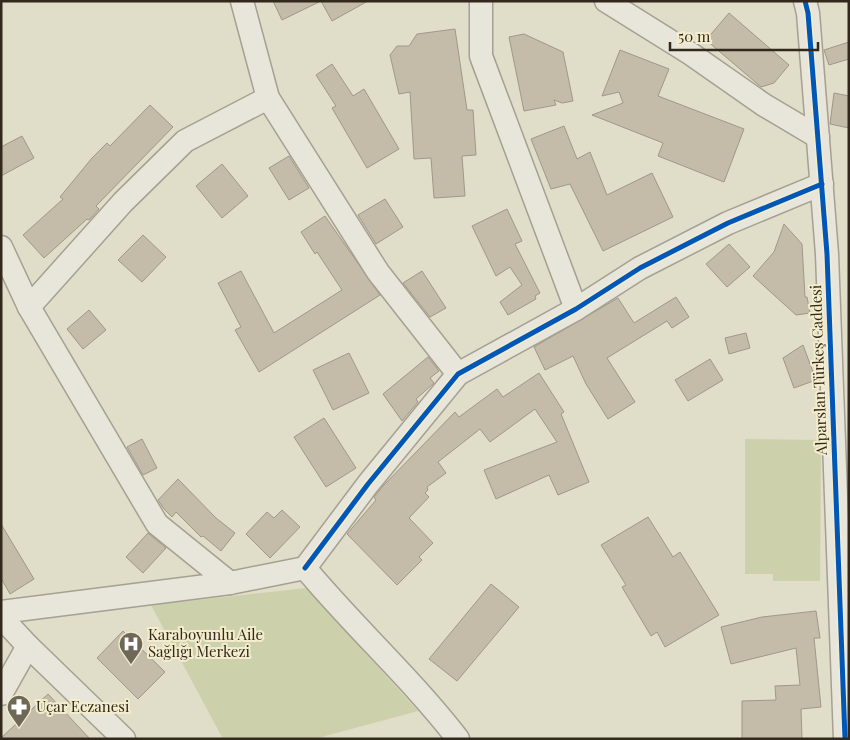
<svg xmlns="http://www.w3.org/2000/svg" width="850" height="740" viewBox="0 0 850 740" font-family="'Playfair Display',serif">
  <style>
    .green { fill: #ccd1ab }
    .building { fill: #c4bba9; stroke: #a09888 }
    .lines { fill: none; stroke-linecap: round; stroke-linejoin: round }
    .minor-casing { stroke: #a5a092; stroke-width: 25 }
    .minor { stroke: #e8e6da; stroke-width: 22 }
    .cycleway-casing { stroke: #f3edcd; stroke-width: 8 }
    .cycleway { stroke: #0057b8; stroke-width: 5 }
    .labels { text-anchor: middle; stroke-width: 4; stroke-linejoin: round; paint-order: stroke }
    .street-label { font-size: 15px; fill: #32291c; stroke: #f3edcd }
    .poi-label { font-size: 15px; fill: #32291c; stroke: #f3edcd; text-anchor: start }
  </style>
  <rect width="100%" height="100%" fill="#e0ddc8"/>
  <g class="green">
    <polygon points="745,439 821,440 820,581 773,581 773,574 745,574"/>
    <polygon points="307,588 418,711 314,739 223,739 151,605"/>
  </g>
  <g class="building">
    <polygon points="273,1 368,1 332,21 321,1 282,20"/>
    <polygon points="729,13 789,65 774,83 761,87 706,40"/>
    <polygon points="455,29 467,110 473,110 476,155 462,156 465,196 434,198 431,158 414,159 410,92 399,94 390,55 397,46 409,46 417,34"/>
    <polygon points="524,34 563,52 573,101 562,103 554,100 556,105 524,111 509,37"/>
    <polygon points="849,42 849,59 829,65 824,50"/>
    <polygon points="620,50 669,69 658,96 744,129 724,182 658,156 663,143 592,115 623,103 619,92 602,96"/>
    <polygon points="332,64 353,96 364,89 399,149 367,168 332,108 336,106 316,75"/>
    <polygon points="834,93 849,96 849,128 830,124"/>
    <polygon points="150,105 173,127 96,206 99,209 89,220 87,219 44,258 23,235 63,199 60,197 92,158 107,143 110,146"/>
    <polygon points="564,126 577,159 590,152 607,195 652,173 673,217 603,251 570,184 551,189 531,139"/>
    <polygon points="22,136 34,158 1,176 1,147"/>
    <polygon points="289,156 309,188 289,200 269,168"/>
    <polygon points="222,164 248,196 222,218 196,186"/>
    <polygon points="385,199 403,227 376,244 358,215"/>
    <polygon points="507,209 522,241 515,244 540,293 535,296 536,299 508,315 500,302 522,285 510,267 496,276 472,226"/>
    <polygon points="325,216 380,295 259,372 235,330 241,327 218,283 241,271 274,333 342,290 317,252 315,254 301,232"/>
    <polygon points="784,224 802,244 805,297 807,297 810,313 796,315 753,276 774,252"/>
    <polygon points="143,235 166,257 142,282 118,260"/>
    <polygon points="729,244 750,267 727,287 706,264"/>
    <polygon points="422,271 446,308 430,317 403,283"/>
    <polygon points="676,297 689,317 672,328 667,321 607,358 635,402 608,419 586,384 573,356 545,370 534,347 618,298 634,323"/>
    <polygon points="89,310 106,330 83,349 67,329"/>
    <polygon points="746,333 750,348 729,354 725,338"/>
    <polygon points="803,345 816,380 794,388 783,358"/>
    <polygon points="349,353 369,393 333,410 313,370"/>
    <polygon points="428,357 439,371 430,378 434,383 416,399 418,402 402,421 383,394"/>
    <polygon points="710,359 723,380 688,401 675,380"/>
    <polygon points="539,373 564,412 561,414 589,482 558,495 549,475 496,499 484,470 557,442 535,409 490,442 480,429 438,462 446,473 427,487 428,490 425,493 429,497 409,518 433,543 419,557 422,560 397,585 347,534 376,500 374,497 384,485 455,412 459,417 497,389 503,397"/>
    <polygon points="324,418 356,468 326,487 294,437"/>
    <polygon points="142,439 157,468 143,475 127,447"/>
    <polygon points="178,479 216,518 235,533 221,551 203,536 201,537 176,512 172,517 164,509 158,500"/>
    <polygon points="282,510 300,527 270,558 246,534 267,512 274,518"/>
    <polygon points="648,517 673,557 680,552 719,615 665,647 657,632 651,636 622,587 626,585 601,545"/>
    <polygon points="1,524 34,579 10,594 1,578"/>
    <polygon points="148,533 166,548 143,573 126,557"/>
    <polygon points="491,584 519,607 457,681 429,659"/>
    <polygon points="816,611 820,638 814,638 821,707 801,709 802,739 742,739 742,701 776,700 775,686 800,685 796,648 731,664 721,627 762,617"/>
    <polygon points="123,631 165,672 138,699 97,658"/>
    <polygon points="48,694 90,739 1,739 1,738"/>
  </g>
  <g class="lines">
    <defs>
      <g id="minor">
        <polyline points="481,1 481,56 576,309"/>
        <polyline points="606,1 691,54 764,105 818,137"/>
        <polyline points="805,1 808,13 827,254 845,739"/>
        <polyline points="268,98 378,272 458,374"/>
        <polyline points="1,247 29,307 157,524 230,583 1,612"/>
        <polyline points="29,307 123,202 185,141 268,98 242,1"/>
        <polyline points="305,568 368,484 458,374 576,309 640,268 728,223 822,184"/>
        <path d="M 230,583 L 305,568 C 354,627 411,678 458,739"/>
        <polyline points="1,617 28,646 124,739"/>
        <polyline points="1,694 28,646"/>
      </g>
    </defs>
    <use href="#minor" class="minor-casing"/>
    <use href="#minor" class="minor"/>
    <defs>
      <g id="cycleway">
        <polyline points="805,1 808,13 827,254 845,739"/>
        <polyline points="305,568 368,484 458,374 576,309 640,268 728,223 822,184"/>
      </g>
    </defs>
    <use href="#cycleway" class="cycleway-casing"/>
    <use href="#cycleway" class="cycleway"/>
  </g>
  <defs>
    <symbol id="hospital-pin" viewBox="-11 -11 22 30"><path d="M0 17L-7.5 6A9.5 9.5 0 1 1 7.5 6Z" fill="#6f6858" stroke="#f3edcd"/><path d="M-5-5h3v3.5h4V-5h3V5h-3V1.5h-4V5h-3Z" fill="#fff"/></symbol>
    <symbol id="pharmacy-pin" viewBox="-11 -11 22 30"><path d="M0 17L-7.5 6A9.5 9.5 0 1 1 7.5 6Z" fill="#6f6858" stroke="#f3edcd"/><path d="M-2-6h4v4h4v4h-4v4h-4v-4h-4v-4h4Z" fill="#fff"/></symbol>
  </defs>
  <g fill-rule="evenodd">
    <use href="#hospital-pin" x="117" y="630" width="28" height="38"/>
    <use href="#pharmacy-pin" x="5" y="693" width="28" height="38"/>
  </g>
  <g class="labels">
    <g class="street-label">
      <text transform="translate(819 370) rotate(-92)" y="5">Alparslan Türkeş Caddesi</text>
    </g>
    <g class="poi-label">
      <text x="148" y="640">Karaboyunlu Aile<tspan x="148" dy="17">Sağlığı Merkezi</tspan></text>
      <text x="36" y="712">Uçar Eczanesi</text>
    </g>
  </g>
  <rect width="850" height="740" fill="none" stroke="#32291c" stroke-width="5"/>
  <path d="M670 42v8h148v-8" fill="none" stroke="#32291c" stroke-width="2.5"/>
  <text x="678" y="42" font-size="15" fill="#32291c" stroke="#f3edcd" stroke-width="4" paint-order="stroke">50 m</text>
</svg>
